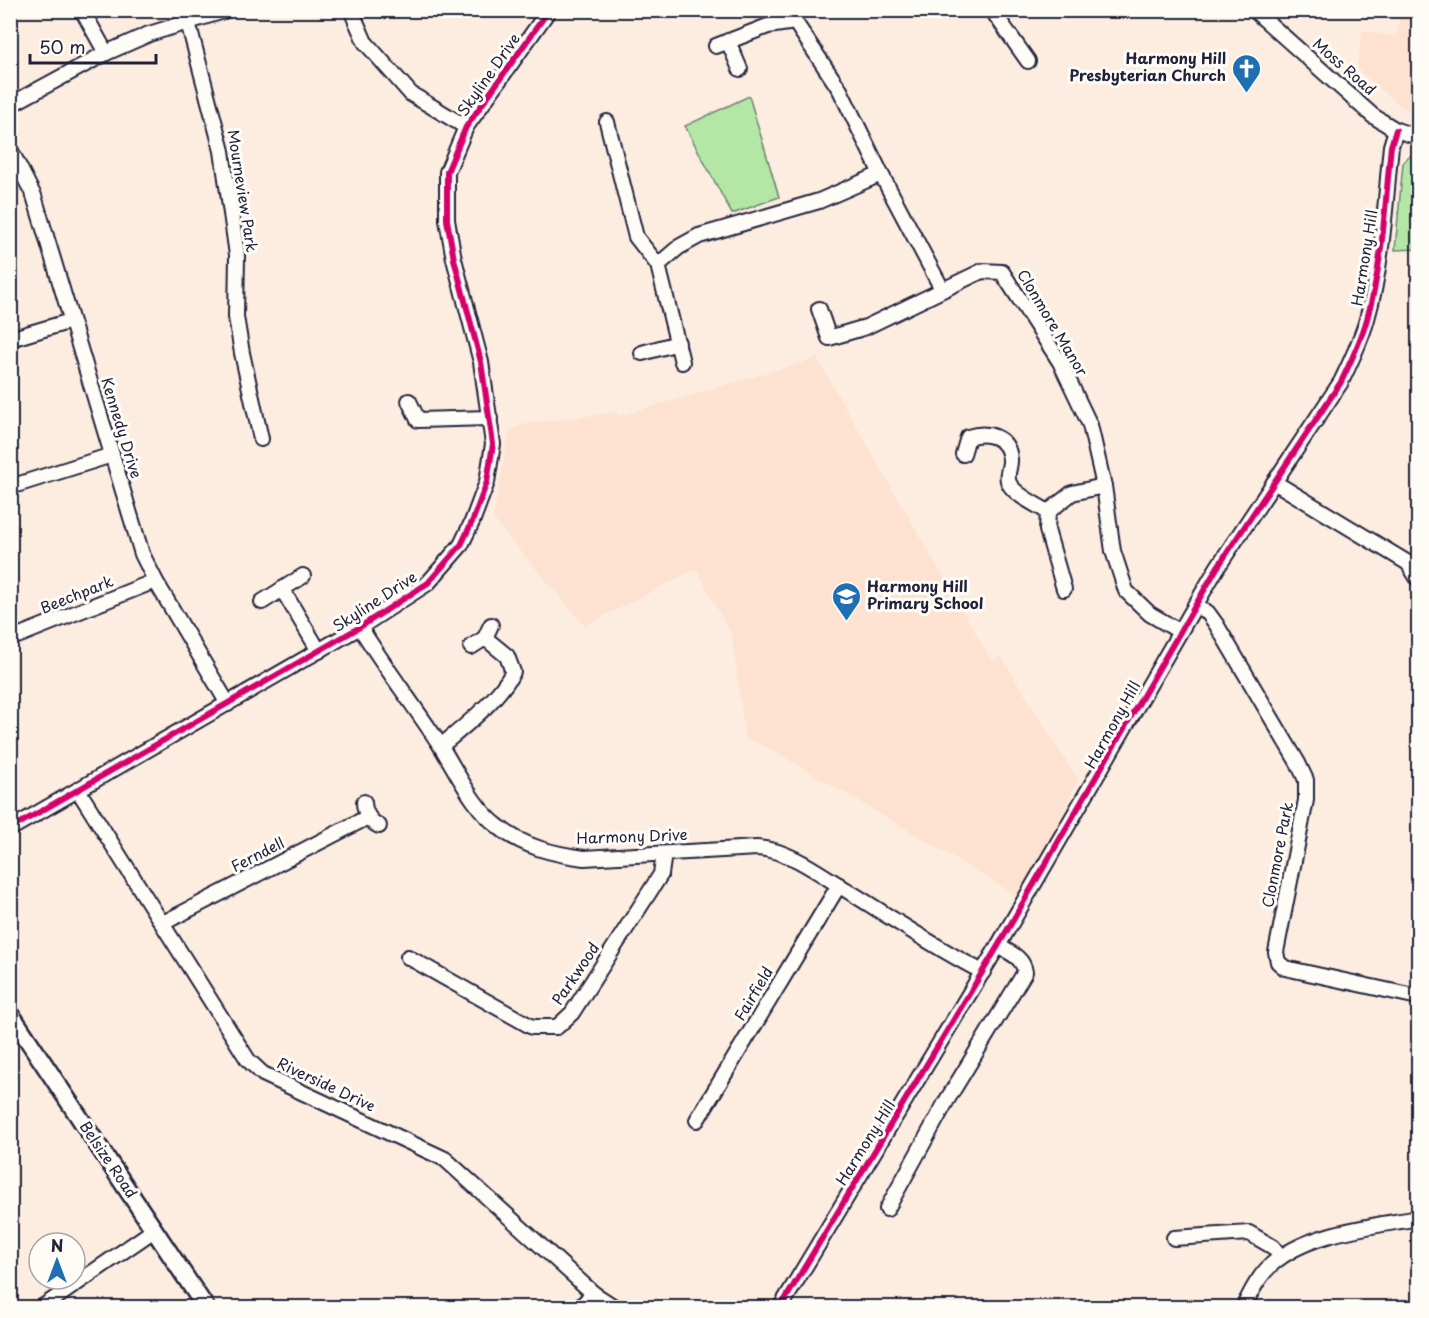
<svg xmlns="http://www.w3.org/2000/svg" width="1429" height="1318" viewBox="0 0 1429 1318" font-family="'Playpen Sans',sans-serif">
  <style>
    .built { fill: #fde2d1 }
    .green { fill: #b4e6a6; stroke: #6b8470; stroke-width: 1.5 }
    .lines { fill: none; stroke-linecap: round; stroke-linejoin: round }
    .minor-casing { stroke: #22223b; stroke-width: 18 }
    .tertiary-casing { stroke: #22223b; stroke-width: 21 }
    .minor { stroke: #fdfcf7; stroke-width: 14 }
    .tertiary { stroke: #fdfcf7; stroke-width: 16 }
    .cycleway-casing { stroke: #fdfcf7; stroke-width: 10 }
    .cycleway { stroke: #d6006c; stroke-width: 6 }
    .labels { text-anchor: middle; stroke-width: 6; stroke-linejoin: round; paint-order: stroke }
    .poi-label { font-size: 15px; font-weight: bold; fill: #22223b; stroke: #fdfcf7; text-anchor: end }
    .street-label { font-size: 15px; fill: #22223b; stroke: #fdfcf7 }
  </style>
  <rect width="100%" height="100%" fill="#fdede1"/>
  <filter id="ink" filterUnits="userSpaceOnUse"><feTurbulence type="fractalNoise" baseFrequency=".0167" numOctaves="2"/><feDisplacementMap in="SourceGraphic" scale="12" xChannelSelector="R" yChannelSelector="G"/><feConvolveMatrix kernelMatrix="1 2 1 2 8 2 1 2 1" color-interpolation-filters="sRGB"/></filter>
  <g filter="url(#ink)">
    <g class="built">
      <polygon points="1401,10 1418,11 1418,114 1403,108 1357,69 1362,30 1396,37"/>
      <polygon points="817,358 992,661 1001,656 1078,780 1053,833 1017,897 983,875 772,750 745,738 732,637 696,569 585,626 493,519 509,431 524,424 616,412 619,416"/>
    </g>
    <g class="green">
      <polygon points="749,96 779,197 732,214 685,126"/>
      <polygon points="1416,153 1418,153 1418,249 1395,250 1403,163 1408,157"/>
    </g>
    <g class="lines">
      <defs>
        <g id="minor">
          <polyline points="82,10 106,53"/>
          <polyline points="351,10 365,42 411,94 466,127"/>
          <polyline points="992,10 1028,61"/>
          <polyline points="1254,10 1373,116 1396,130 1418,137"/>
          <polyline points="188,22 222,151 237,255 236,317 242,353 261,439"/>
          <polyline points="728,41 740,69"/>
          <polyline points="716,46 768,26 795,22 840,90 881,174 942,289"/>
          <polyline points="10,105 106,53 149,34 227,10"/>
          <polyline points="607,122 636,237 658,265"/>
          <polyline points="10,149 34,196 142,554 155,580 228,704"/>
          <polyline points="819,309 829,338 866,327 982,271 1002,272 1060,362 1090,425 1104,486 1113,551 1126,591 1150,614 1179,631"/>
          <polyline points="10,339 71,321"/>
          <polyline points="642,353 678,343"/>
          <polyline points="682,362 658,265 679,247 699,236 819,201 881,174"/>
          <polyline points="409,401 418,420 490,418"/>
          <path d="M 963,454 L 968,437 C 987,431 1008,436 1010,459 C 1011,468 1004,476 1010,485 C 1018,497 1036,504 1048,512 L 1072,493 L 1104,486"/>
          <polyline points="1274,482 1408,563 1418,579"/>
          <polyline points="10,487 112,455"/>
          <polyline points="1048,512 1047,530 1064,589"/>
          <polyline points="282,589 319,651"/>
          <polyline points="262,602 303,576"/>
          <polyline points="1195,605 1208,613 1216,624 1298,763 1306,780 1306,800 1276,952 1278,962 1285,968 1418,997"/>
          <path d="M 360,627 C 385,668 414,705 440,745 C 458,773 472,807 499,827 C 523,847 554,854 584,858 L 757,848 C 790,850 820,874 848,891 C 892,918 936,948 983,972"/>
          <polyline points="10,639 150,583 155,580"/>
          <polyline points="471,647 485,638 491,625"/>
          <path d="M 441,746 C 467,724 496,702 513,672 L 507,656 L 485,638"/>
          <polyline points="78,790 248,1060 263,1074 445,1159 593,1293 616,1308"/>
          <path d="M 364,802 C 364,812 370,822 379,826"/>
          <polyline points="10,829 360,627 428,583 461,545 472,522 487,482 493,444 481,362 454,259 447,220 447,172 466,127 549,10"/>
          <polyline points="163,923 368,817"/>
          <polyline points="408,957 532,1027 557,1027 572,1013 661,874 664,854"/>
          <polyline points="697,1120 839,885"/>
          <path d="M 887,1209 L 947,1100 L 1025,972 C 1023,957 1010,953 998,946"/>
          <polyline points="1174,1238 1249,1233 1273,1247 1281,1257"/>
          <polyline points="41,1308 154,1230"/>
          <polyline points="580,1308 593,1293"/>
          <path d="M 780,1308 L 998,946 L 1217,568 L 1341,382 C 1351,361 1361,341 1367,319 C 1383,263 1385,203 1391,146 L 1396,130"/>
          <path d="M 1243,1308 C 1251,1292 1258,1277 1271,1265 C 1307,1232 1371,1227 1418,1218"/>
        </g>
        <polyline id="tertiary" points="10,1013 206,1308"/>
      </defs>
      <use href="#minor" class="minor-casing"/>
      <use href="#tertiary" class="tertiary-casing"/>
      <use href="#minor" class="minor"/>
      <use href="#tertiary" class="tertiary"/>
      <defs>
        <g id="cycleway">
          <polyline points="10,829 360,627 428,583 461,545 472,522 487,482 493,444 481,362 454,259 447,220 447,172 466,127 549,10"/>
          <path d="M 780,1308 L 998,946 L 1217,568 L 1341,382 C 1351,361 1361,341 1367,319 C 1383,263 1385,203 1391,146 L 1396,130"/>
        </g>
      </defs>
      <use href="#cycleway" class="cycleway-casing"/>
      <use href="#cycleway" class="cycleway"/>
    </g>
  </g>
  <defs>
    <symbol id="church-pin" viewBox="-11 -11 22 30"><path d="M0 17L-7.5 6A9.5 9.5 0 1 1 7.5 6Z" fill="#1f6fb2" stroke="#fdfcf7"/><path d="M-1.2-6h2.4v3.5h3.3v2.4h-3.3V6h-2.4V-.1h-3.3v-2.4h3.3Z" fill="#fff"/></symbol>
    <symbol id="school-pin" viewBox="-11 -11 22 30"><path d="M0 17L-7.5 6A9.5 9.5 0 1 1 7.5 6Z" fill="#1f6fb2" stroke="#fdfcf7"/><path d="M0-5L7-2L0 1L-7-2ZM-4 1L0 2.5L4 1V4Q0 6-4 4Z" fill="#fff"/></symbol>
  </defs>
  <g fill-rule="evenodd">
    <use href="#church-pin" x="1230" y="52" width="33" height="45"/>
    <use href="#school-pin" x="830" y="580" width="33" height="45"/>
  </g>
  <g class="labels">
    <g class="poi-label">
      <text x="1226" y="64">Harmony Hill<tspan x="1226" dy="17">Presbyterian Church</tspan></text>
      <text x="867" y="592" text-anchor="start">Harmony Hill<tspan x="867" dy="17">Primary School</tspan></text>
    </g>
    <g class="street-label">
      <text transform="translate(1344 67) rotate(41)" y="5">Moss Road</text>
      <text transform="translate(489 75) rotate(-55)" y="5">Skyline Drive</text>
      <text transform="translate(242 191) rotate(81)" y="5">Mourneview Park</text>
      <text transform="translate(1365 258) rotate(-81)" y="5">Harmony Hill</text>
      <text transform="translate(1052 323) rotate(59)" y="5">Clonmore Manor</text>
      <text transform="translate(121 428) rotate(73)" y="5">Kennedy Drive</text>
      <text transform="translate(77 595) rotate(-22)" y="5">Beechpark</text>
      <text transform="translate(375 602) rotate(-33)" y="5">Skyline Drive</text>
      <text transform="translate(1113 725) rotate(-61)" y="5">Harmony Hill</text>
      <text transform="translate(632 837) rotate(-2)" y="5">Harmony Drive</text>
      <text transform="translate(258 855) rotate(-27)" y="5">Ferndell</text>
      <text transform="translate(1278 855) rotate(-79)" y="5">Clonmore Park</text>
      <text transform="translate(576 974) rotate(-56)" y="5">Parkwood</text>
      <text transform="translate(754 994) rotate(-59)" y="5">Fairfield</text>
      <text transform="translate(326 1085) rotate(25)" y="5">Riverside Drive</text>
      <text transform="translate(866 1143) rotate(-58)" y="5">Harmony Hill</text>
      <text transform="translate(108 1160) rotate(56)" y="5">Belsize Road</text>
    </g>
  </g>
  <rect width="1429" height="1318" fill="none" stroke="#fdfcf7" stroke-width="36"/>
  <rect x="18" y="18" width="1393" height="1282" fill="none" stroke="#22223b" stroke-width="2" filter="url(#ink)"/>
  <g transform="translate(57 1261)"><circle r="28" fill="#fdfcf7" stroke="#a5a5ac" stroke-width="1.5"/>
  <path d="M0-4.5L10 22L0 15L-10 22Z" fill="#1f6fb2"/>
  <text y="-9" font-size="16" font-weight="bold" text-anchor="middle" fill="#22223b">N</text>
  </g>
  <path d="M30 54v9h126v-9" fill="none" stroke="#22223b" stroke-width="3"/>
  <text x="39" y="54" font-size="18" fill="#22223b" stroke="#fdfcf7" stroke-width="4.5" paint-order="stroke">50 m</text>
</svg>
